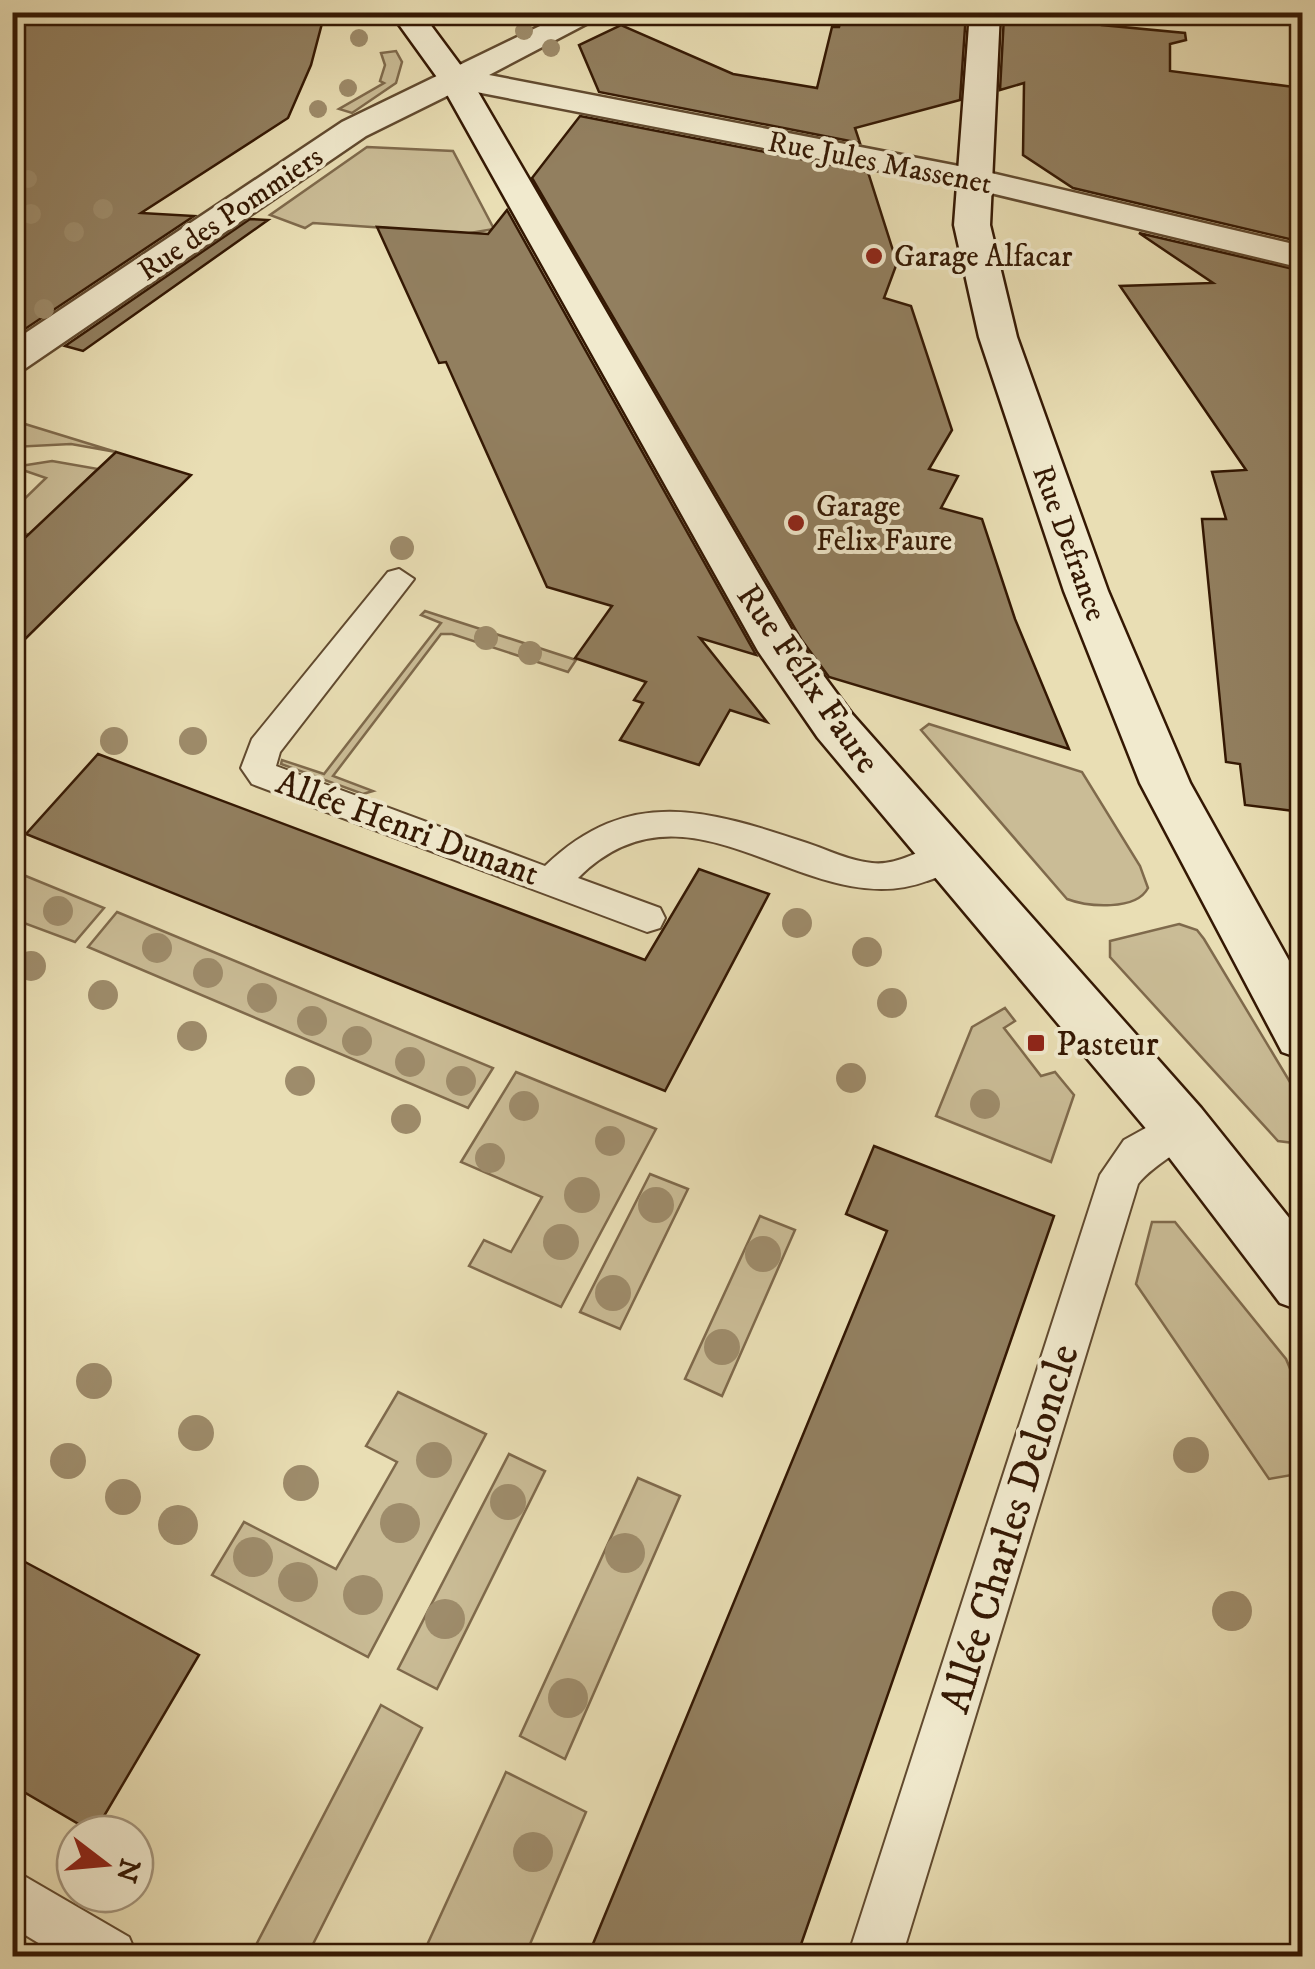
<svg xmlns="http://www.w3.org/2000/svg" width="1315" height="1969" viewBox="0 0 1315 1969" font-family="'IM FELL DW Pica',serif">
  <style>
    .green { fill: #cabc96; stroke: #7f6a4c; stroke-width: 2.5 }
    .building { fill: #927f5f; stroke: #341803; stroke-width: 2.5 }
    .lines { fill: none; stroke-linecap: round; stroke-linejoin: round }
    .service-casing { stroke: #614a2f; stroke-width: 4 }
    .minor-casing { stroke: #614a2f; stroke-width: 5 }
    .secondary-casing { stroke: #341803; stroke-width: 5 }
    .service { fill: #f1eace; fill-rule: evenodd }
    .minor { fill: #f1eace; fill-rule: evenodd }
    .secondary { fill: #f1eace; fill-rule: evenodd }
    .tree { fill: #9e8c6b }
    .poi-dot { fill: #8f2418; stroke: #f1eace; stroke-width: 4 }
    .labels { text-anchor: middle; stroke-width: 8; stroke-linejoin: round; paint-order: stroke }
    .far-street-label { font-size: 30px; fill: #341803; stroke: #f1eace }
    .far-poi-label { font-size: 30px; fill: #341803; stroke: #f1eace; text-anchor: start }
    .street-label { font-size: 35px; fill: #341803; stroke: #f1eace }
    .poi-label { font-size: 35px; fill: #341803; stroke: #f1eace; text-anchor: start }
    .near-street-label { font-size: 42px; fill: #341803; stroke: #f1eace }
  </style>
  <rect width="100%" height="100%" fill="#e9deb4"/>
  <filter id="stains"><feTurbulence type="fractalNoise" baseFrequency=".002" numOctaves="4"/><feColorMatrix values="0 0 0 0 .2 0 0 0 0 .09 0 0 0 0 .02 0 0 0 .5 -.17"/></filter>
  <radialGradient id="worn" r=".72"><stop offset=".6" stop-color="#630" stop-opacity="0"/><stop offset="1" stop-color="#630" stop-opacity=".3"/></radialGradient>
  <g class="green">
    <polygon points="396,51 402,62 396,83 352,113 339,109 384,83 380,81 385,65 381,53"/>
    <polygon points="367,147 453,151 494,229 446,237 444,232 313,223 305,228 270,215"/>
    <polygon points="12,420 116,452 71,444 13,447"/>
    <polygon points="52,461 98,469 29,535 13,529 13,510 46,478 14,467"/>
    <polygon points="425,611 576,660 568,672 452,634 441,634 333,776 373,791 363,794 281,764 282,760 324,774 441,623 421,615"/>
    <path d="M 929,724 L 1082,772 L 1140,866 L 1148,888 C 1136,911 1088,907 1067,899 L 921,730 Z"/>
    <polygon points="16,872 104,908 75,942 13,919"/>
    <polygon points="117,912 493,1068 468,1108 88,947"/>
    <polygon points="1179,924 1197,930 1204,939 1302,1102 1302,1144 1278,1141 1110,957 1110,941"/>
    <polygon points="1005,1008 1015,1021 1004,1028 1041,1076 1055,1072 1074,1095 1051,1162 936,1116 972,1027"/>
    <polygon points="516,1072 656,1129 561,1307 469,1266 484,1240 511,1252 542,1197 461,1162"/>
    <polygon points="650,1174 688,1189 620,1329 580,1312"/>
    <polygon points="760,1216 795,1230 722,1396 685,1379"/>
    <polygon points="1152,1222 1175,1222 1286,1359 1302,1397 1292,1475 1269,1479 1136,1284"/>
    <polygon points="398,1392 486,1434 368,1657 212,1575 244,1522 336,1569 397,1462 366,1446"/>
    <polygon points="509,1454 545,1471 437,1689 398,1669"/>
    <polygon points="638,1478 680,1496 565,1759 520,1736"/>
    <polygon points="381,1705 422,1728 307,1956 276,1956 256,1945"/>
    <polygon points="506,1772 586,1812 525,1956 422,1956"/>
  </g>
  <g class="building">
    <polygon points="12,12 325,12 311,65 288,118 141,213 194,216 19,333 12,331"/>
    <polygon points="843,12 966,13 960,100 855,128 860,143 599,92 579,45 621,25 733,74 817,88 832,27 839,27"/>
    <polygon points="1044,12 1103,12 1102,25 1185,33 1186,40 1170,44 1170,71 1302,88 1302,242 1073,188 1023,155 1024,83 1000,90 1004,16 1043,20"/>
    <polygon points="580,116 868,172 897,263 884,298 911,306 952,430 929,469 958,476 941,508 982,519 1015,619 1069,749 829,677 801,639 532,178"/>
    <polygon points="507,210 756,655 700,638 767,722 730,710 699,765 620,740 643,703 634,700 646,682 575,658 612,606 547,587 446,362 439,363 377,227 488,234"/>
    <polygon points="250,219 268,220 83,351 65,346"/>
    <polygon points="1139,233 1302,271 1302,812 1245,805 1240,764 1226,762 1202,519 1226,519 1212,472 1246,470 1120,286 1213,283"/>
    <polygon points="116,452 191,475 12,652 12,550"/>
    <polygon points="98,754 645,960 699,869 769,894 665,1091 26,834"/>
    <polygon points="874,1146 1054,1216 797,1956 588,1956 887,1231 846,1214"/>
    <polygon points="12,1555 199,1655 94,1833 12,1785"/>
  </g>
  <g class="lines">
    <defs>
      <g id="service">
        <path d="M 399,569 L 414,579 L 280,752 L 276,766 L 545,866 C 629,785 708,810 807,843 C 828,850 850,861 872,863 C 904,867 931,838 959,847 L 965,857 C 957,871 942,876 927,881 C 808,926 692,764 578,878 L 660,908 L 665,918 L 660,928 L 647,932 L 252,784 L 241,768 L 252,739 L 388,572 Z"/>
        <path d="M 1180,1109 L 1194,1114 L 1200,1126 C 1188,1151 1155,1162 1138,1184 L 902,1956 L 848,1956 L 1100,1175 L 1124,1140 Z"/>
        <polygon points="12,1869 129,1937 137,1956 60,1956 12,1927"/>
      </g>
      <polygon id="minor" points="569,12 609,12 489,75 974,169 1302,246 1302,268 974,189 461,89 366,136 26,368 12,372 12,342 342,122"/>
      <g id="secondary">
        <polygon points="390,12 421,12 470,78 798,641 852,714 1201,1108 1302,1234 1302,1311 1280,1303 1159,1144 818,738 758,651 439,80"/>
        <polygon points="970,12 1000,12 990,225 1017,337 1108,591 1190,783 1302,984 1302,1059 1282,1052 1140,783 1064,591 979,337 954,225"/>
      </g>
    </defs>
    <use href="#service" class="service-casing"/>
    <use href="#minor" class="minor-casing"/>
    <use href="#secondary" class="secondary-casing"/>
    <use href="#service" class="service"/>
    <use href="#minor" class="minor"/>
    <use href="#secondary" class="secondary"/>
  </g>
  <g class="tree">
    <circle cx="524" cy="31" r="9"/>
    <circle cx="359" cy="38" r="9"/>
    <circle cx="551" cy="48" r="9"/>
    <circle cx="348" cy="88" r="9"/>
    <circle cx="318" cy="109" r="9"/>
    <circle cx="28" cy="179" r="9"/>
    <circle cx="103" cy="209" r="10"/>
    <circle cx="31" cy="214" r="10"/>
    <circle cx="74" cy="232" r="10"/>
    <circle cx="44" cy="309" r="10"/>
    <circle cx="402" cy="548" r="12"/>
    <circle cx="486" cy="638" r="12"/>
    <circle cx="530" cy="653" r="12"/>
    <circle cx="114" cy="741" r="14"/>
    <circle cx="193" cy="741" r="14"/>
    <circle cx="58" cy="911" r="15"/>
    <circle cx="797" cy="923" r="15"/>
    <circle cx="157" cy="948" r="15"/>
    <circle cx="867" cy="952" r="15"/>
    <circle cx="31" cy="966" r="15"/>
    <circle cx="208" cy="973" r="15"/>
    <circle cx="103" cy="995" r="15"/>
    <circle cx="262" cy="998" r="15"/>
    <circle cx="892" cy="1003" r="15"/>
    <circle cx="312" cy="1021" r="15"/>
    <circle cx="192" cy="1036" r="15"/>
    <circle cx="357" cy="1041" r="15"/>
    <circle cx="410" cy="1062" r="15"/>
    <circle cx="851" cy="1078" r="15"/>
    <circle cx="300" cy="1081" r="15"/>
    <circle cx="461" cy="1081" r="15"/>
    <circle cx="985" cy="1104" r="15"/>
    <circle cx="524" cy="1106" r="15"/>
    <circle cx="406" cy="1119" r="15"/>
    <circle cx="610" cy="1141" r="15"/>
    <circle cx="490" cy="1158" r="15"/>
    <circle cx="582" cy="1195" r="18"/>
    <circle cx="656" cy="1205" r="18"/>
    <circle cx="561" cy="1242" r="18"/>
    <circle cx="763" cy="1254" r="18"/>
    <circle cx="613" cy="1293" r="18"/>
    <circle cx="722" cy="1347" r="18"/>
    <circle cx="94" cy="1381" r="18"/>
    <circle cx="196" cy="1433" r="18"/>
    <circle cx="1191" cy="1455" r="18"/>
    <circle cx="434" cy="1460" r="18"/>
    <circle cx="68" cy="1461" r="18"/>
    <circle cx="301" cy="1483" r="18"/>
    <circle cx="123" cy="1497" r="18"/>
    <circle cx="508" cy="1502" r="18"/>
    <circle cx="400" cy="1523" r="20"/>
    <circle cx="178" cy="1525" r="20"/>
    <circle cx="625" cy="1553" r="20"/>
    <circle cx="253" cy="1557" r="20"/>
    <circle cx="298" cy="1582" r="20"/>
    <circle cx="363" cy="1595" r="20"/>
    <circle cx="1232" cy="1611" r="20"/>
    <circle cx="445" cy="1619" r="20"/>
    <circle cx="568" cy="1698" r="20"/>
    <circle cx="533" cy="1852" r="20"/>
  </g>
  <g class="poi-dot">
    <circle cx="874" cy="256" r="10"/>
    <circle cx="796" cy="523" r="10"/>
    <rect x="1026" y="1033" width="20" height="20" rx="5"/>
  </g>
  <g class="labels">
    <g class="far-street-label">
      <text transform="translate(880 162) rotate(11)" y="10">Rue Jules Massenet</text>
      <text transform="translate(230 213) rotate(-34)" y="10">Rue des Pommiers</text>
      <text transform="translate(1070 543) rotate(70)" y="10">Rue Defrance</text>
    </g>
    <g class="far-poi-label">
      <text x="894" y="266">Garage Alfacar</text>
      <text x="816" y="516">Garage<tspan x="816" dy="34">Felix Faure</tspan></text>
    </g>
    <g class="street-label">
      <text transform="translate(809 678) rotate(55)" y="12">Rue Félix Faure</text>
      <text transform="translate(408 827) rotate(20)" y="12">Allée Henri Dunant</text>
    </g>
    <g class="poi-label">
      <text x="1056" y="1055">Pasteur</text>
    </g>
    <g class="near-street-label">
      <text transform="translate(1008 1528) rotate(-73)" y="15">Allée Charles Deloncle</text>
    </g>
  </g>
  <rect width="1315" height="1969" fill="none" stroke="#e9deb4" stroke-width="50"/>
  <rect x="15" y="15" width="1285" height="1939" fill="none" stroke="#341803" stroke-width="5"/>
  <rect x="25" y="25" width="1265" height="1919" fill="none" stroke="#341803" stroke-width="2.5"/>
  <g transform="translate(105 1864) rotate(106)"><circle r="48" fill="#f1eace" stroke="#a5967d" stroke-width="2.5"/>
  <path d="M0-8L18 38L0 25L-18 38Z" fill="#8f2418"/>
  <text y="-15" font-size="28" font-weight="bold" text-anchor="middle" fill="#341803">N</text>
  </g>
  <rect width="100%" height="100%" filter="url(#stains)"/>
  <rect width="100%" height="100%" fill="url(#worn)"/>
</svg>
